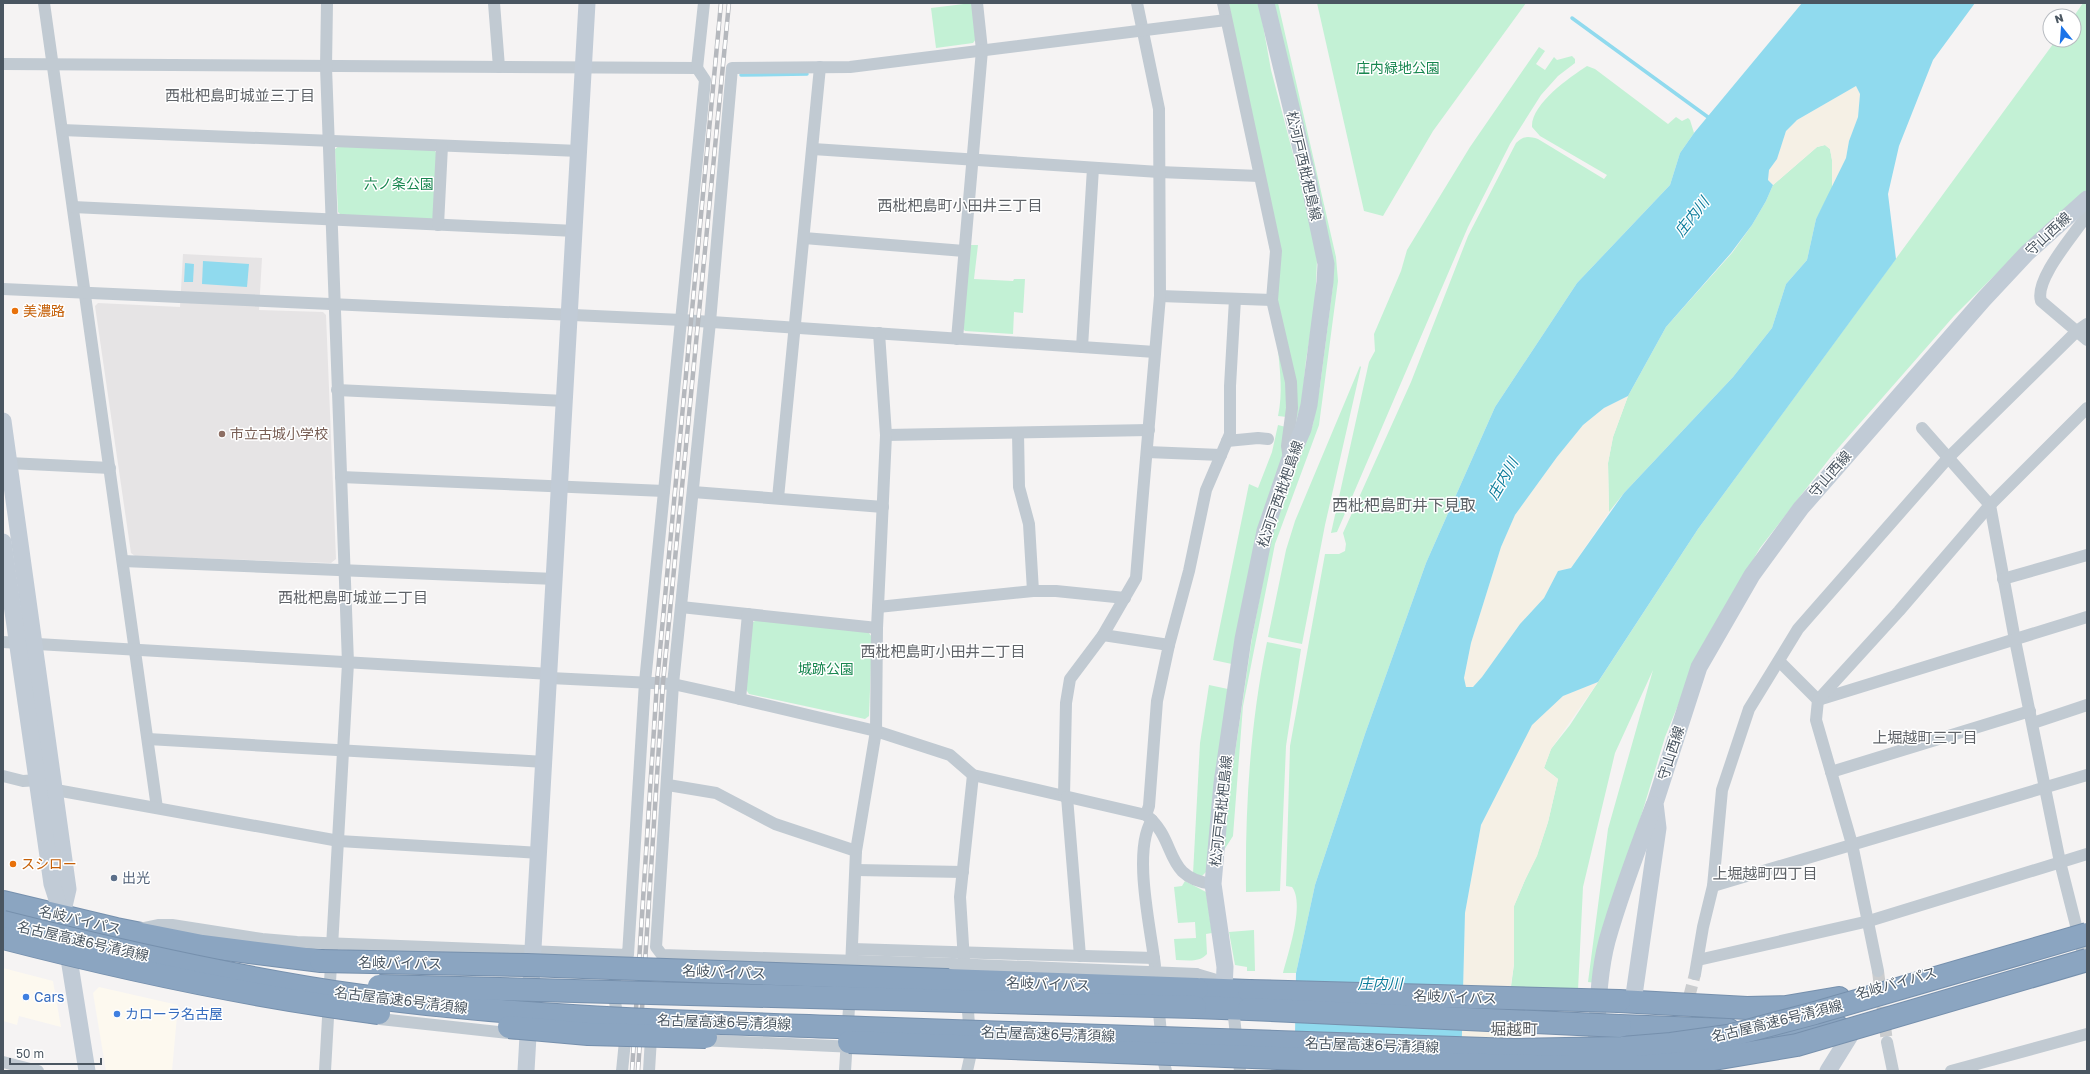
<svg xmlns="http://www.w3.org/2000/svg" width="2090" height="1074" viewBox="0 0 2090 1074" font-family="'Golos Text','Noto Sans JP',sans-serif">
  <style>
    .commercial { fill: #fdf9ef }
    .education { fill: #e6e4e5 }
    .green { fill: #c3f1d5 }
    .sand { fill: #f5f0e5 }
    .water { fill: #90daee; fill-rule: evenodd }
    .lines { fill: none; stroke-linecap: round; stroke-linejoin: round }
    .stream { stroke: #90daee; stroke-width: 3.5 }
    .street-tunnel { stroke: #caccce; stroke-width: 12; stroke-dasharray: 12 6; stroke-linecap: butt }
    .highway-casing { stroke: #7690ad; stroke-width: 24 }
    .street { stroke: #c1cad2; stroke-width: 12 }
    .secondary { stroke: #c1cbd6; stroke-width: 17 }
    .highway { stroke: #8ba5c1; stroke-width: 22 }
    .rail-casing { stroke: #b5b8bd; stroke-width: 4.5 }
    .rail { stroke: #fff; stroke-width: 3; stroke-dasharray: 9; stroke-linecap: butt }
    .highway-bridge-casing { stroke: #7690ad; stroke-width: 24; stroke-linecap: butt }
    .street-bridge { stroke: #c1cad2; stroke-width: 12 }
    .highway-bridge { stroke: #8ba5c1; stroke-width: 22 }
    .food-dot { fill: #e8710a; stroke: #fff; stroke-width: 1.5 }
    .education-dot { fill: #8d6e63; stroke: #fff; stroke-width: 1.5 }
    .service-dot { fill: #5c6f8a; stroke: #fff; stroke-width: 1.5 }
    .shop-dot { fill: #3f7fe0; stroke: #fff; stroke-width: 1.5 }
    .labels { text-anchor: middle; stroke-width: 3; stroke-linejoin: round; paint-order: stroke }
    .park-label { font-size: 14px; fill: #17864f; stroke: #fff }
    .street-label { font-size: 14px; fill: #4a5661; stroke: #fff }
    .food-label { font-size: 14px; fill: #c56008; stroke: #fff; text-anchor: start }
    .education-label { font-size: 14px; fill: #785e54; stroke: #fff; text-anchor: start }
    .service-label { font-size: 14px; fill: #4e5e75; stroke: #fff; text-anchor: start }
    .shop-label { font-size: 14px; fill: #366cbe; stroke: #fff; text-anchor: start }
    .neighbourhood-label { font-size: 15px; fill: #5f6368; stroke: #fff }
    .water-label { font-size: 15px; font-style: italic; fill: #0c7c9b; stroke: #fff }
    .quarter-label { font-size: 16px; fill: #5f6368; stroke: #fff }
  </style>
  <rect width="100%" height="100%" fill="#f5f3f3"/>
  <g class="commercial">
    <polygon points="3,968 53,981 61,1027 19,1016 17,1025 3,1021"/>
    <polygon points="99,987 178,1005 172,1071 106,1071 93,993"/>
  </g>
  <polygon class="education" points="183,254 262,258 259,310 323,312 326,315 336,559 331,563 135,556 131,553 95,306 98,303 180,307"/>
  <g class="green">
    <polygon points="972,3 976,39 973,43 936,48 931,8"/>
    <polygon points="1229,3 1259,3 1271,70 1308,211 1317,260 1315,305 1306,360 1302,401 1292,436 1277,292"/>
    <polygon points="1274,3 1278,3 1336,257 1338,281 1319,425 1275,544 1243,706 1233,836 1224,850 1229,793 1252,638 1270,544 1281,505 1313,424 1320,386 1333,285"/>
    <polygon points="1317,3 1526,3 1433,131 1383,216 1364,211"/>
    <polygon points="2083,3 2087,3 2087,191 2042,228 1954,316 1833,454 1760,548 1703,644 1665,737 1629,856 1596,983 1588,982 1608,829 1653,670 1615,753 1583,887 1578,990 1511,987 1514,964 1514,906 1525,880 1537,855 1548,822 1558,779 1544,768 1551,749 1570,725 1698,529 2056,40 2074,40 2074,16"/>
    <polygon points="1539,47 1545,51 1536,64 1545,70 1554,57 1557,60 1572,56 1575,59 1575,63 1558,76 1541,95 1510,144 1468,227 1337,532 1331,533 1369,362 1375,351 1374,334 1401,271 1407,250 1470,147"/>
    <path d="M 1587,66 L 1595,69 L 1668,124 L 1676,117 L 1682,121 L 1688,118 L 1690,120 L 1694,133 L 1680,153 L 1670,185 L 1577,283 L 1495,407 L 1426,563 L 1365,734 L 1315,885 L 1296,973 L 1283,973 C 1288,953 1305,904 1292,887 L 1286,886 L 1290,746 L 1325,554 L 1339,554 L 1345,551 L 1346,544 L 1343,533 L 1411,382 L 1468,236 L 1516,143 C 1523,136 1528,136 1538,139 L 1604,179 L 1607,175 L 1540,136 L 1532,127 C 1531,104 1570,77 1587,66 Z"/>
    <polygon points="1825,145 1830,149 1832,160 1832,189 1816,219 1807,260 1786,284 1772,328 1733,377 1624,493 1609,512 1608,463 1613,437 1628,396 1666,327 1732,253 1752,225 1766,201 1773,185 1817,147"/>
    <polygon points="339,146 434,150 438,155 435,216 431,220 342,216 338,212 335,149"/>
    <polygon points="969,245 978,245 974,279 1013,281 1014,279 1025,279 1023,313 1014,312 1013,334 965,331 961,327"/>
    <path d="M 1278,349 L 1286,384 L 1287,417 L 1278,416 C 1283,393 1280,372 1278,349 Z"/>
    <polygon points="1360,366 1361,367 1325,525 1302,644 1268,637 1286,550 1295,521"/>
    <polygon points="1278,425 1286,427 1284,457 1232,664 1213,660 1249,484 1258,488 1272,452"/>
    <polygon points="756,620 868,632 872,637 869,716 865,719 749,694 745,688 751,624"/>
    <path d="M 1267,642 L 1301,649 L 1286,746 L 1280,891 L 1246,892 C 1245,808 1250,724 1267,642 Z"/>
    <polygon points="1209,685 1228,689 1207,871 1201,877 1193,874 1200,743"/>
    <path d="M 1185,881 L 1206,892 L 1212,933 L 1206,934 L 1207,954 C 1199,963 1187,960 1176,960 L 1174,939 L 1196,938 L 1195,922 L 1178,923 L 1174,887 L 1182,886 Z"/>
    <polygon points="1254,930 1255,971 1247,971 1247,967 1235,965 1229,932"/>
  </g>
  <g class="sand">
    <polygon points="1856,86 1860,94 1858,117 1849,141 1846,158 1832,189 1832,160 1830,149 1825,145 1817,147 1773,185 1768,180 1769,170 1777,159 1786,131 1797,120"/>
    <polygon points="1628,396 1613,437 1608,463 1609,512 1571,568 1558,571 1544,598 1520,624 1482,677 1473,687 1466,688 1464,679 1471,643 1501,547 1515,515 1557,457 1583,425 1604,408"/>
    <polygon points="1598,682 1551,749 1544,768 1558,779 1548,822 1537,856 1525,880 1514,906 1514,964 1498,1071 1461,1071 1465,913 1481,825 1531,725 1563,696"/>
  </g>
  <g class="water">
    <path d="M 1802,3 L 1975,3 L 1933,60 L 1899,146 L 1888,194 L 1896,259 L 1698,529 L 1598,682 L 1563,696 L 1532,725 L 1481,825 L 1465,913 L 1461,1071 L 1301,1071 L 1295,1035 L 1296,973 L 1315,885 L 1365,734 L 1426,563 L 1495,407 L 1577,283 L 1670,185 L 1680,153 L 1694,133 ZM 1856,86 L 1860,94 L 1858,117 L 1849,141 L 1846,158 L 1816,219 L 1807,260 L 1786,284 L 1772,328 L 1733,377 L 1624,493 L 1571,568 L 1558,571 L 1544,598 L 1520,624 L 1482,677 L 1473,687 L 1466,687 L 1464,678 L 1471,643 L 1501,547 L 1515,515 L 1557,457 L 1583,425 L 1604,408 L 1628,396 L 1666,327 L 1731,253 L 1752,225 L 1766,201 L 1773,185 L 1768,180 L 1769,170 L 1777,159 L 1786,131 L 1797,120 Z"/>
    <polygon points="203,261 249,264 247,287 202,284"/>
    <polygon points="185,263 194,264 193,282 184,282"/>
  </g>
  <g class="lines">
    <g class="stream">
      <polyline points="1572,18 1712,120"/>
      <polyline points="741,75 807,74"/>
    </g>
    <g class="street-tunnel">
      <polyline points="1878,971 1887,1042"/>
      <polyline points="1680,1032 1695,974"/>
    </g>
    <defs>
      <g id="highway">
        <polyline points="3,902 116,929 202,946 321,961"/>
        <polyline points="1197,989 1249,991"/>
        <polyline points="1619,1001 1747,1008 1786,1007 1839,998"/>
        <polyline points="1195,1007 1249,1009"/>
        <polyline points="1620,1026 1729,1030"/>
        <polyline points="1761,1031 1838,1027"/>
      </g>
    </defs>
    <use href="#highway" class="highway-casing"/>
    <g class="street">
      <polyline points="44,3 157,808"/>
      <polyline points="494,3 499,67"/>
      <polyline points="1223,3 1276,251 1272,300 1291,382 1292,408 1287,446 1289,459"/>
      <polyline points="3,64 697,68 705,80 645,682 628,955 297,942 262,939 172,925 158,925 139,929"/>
      <polyline points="697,68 704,3"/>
      <polyline points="62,130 579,151"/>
      <polyline points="813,149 1159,172 1259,176"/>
      <polyline points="73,207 575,231"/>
      <path d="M 2087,215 C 2075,234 2034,279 2041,301 L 2087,340"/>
      <polyline points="438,225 442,146"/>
      <polyline points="804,238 964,251"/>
      <polyline points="3,289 682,320 1155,352"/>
      <polyline points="1160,296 1272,300"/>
      <polyline points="957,339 982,50 977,3"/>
      <polyline points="1082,347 1093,168"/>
      <polyline points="337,390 565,401"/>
      <polyline points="1922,428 1990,505 2015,640 2060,862 2086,965"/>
      <polyline points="1018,433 1019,487 1029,524 1033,591"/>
      <polyline points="886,435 1149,430"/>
      <polyline points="1227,441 1258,438 1268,439"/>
      <polyline points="1147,452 1221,455"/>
      <polyline points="9,463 110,468"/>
      <polyline points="341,477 664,491"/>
      <polyline points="693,492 883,507"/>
      <polyline points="778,498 820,67"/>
      <polyline points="123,561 555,579"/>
      <polyline points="2003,579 2087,555"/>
      <polyline points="681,607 877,628"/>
      <polyline points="878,607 1033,591 1056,591 1125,598"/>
      <polyline points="1103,635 1169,645"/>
      <polyline points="3,642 550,674"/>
      <polyline points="1779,661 1818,700 2087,617"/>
      <path d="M 550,678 L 673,684 L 723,695 L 876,731 L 950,755 L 973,775 L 1146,815 C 1179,841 1162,878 1213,884"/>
      <polyline points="740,699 748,614"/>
      <polyline points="2033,723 2087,705"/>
      <polyline points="148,739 545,762"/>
      <polyline points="1831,772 2030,711"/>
      <polyline points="3,776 23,781 38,780"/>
      <polyline points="668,785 716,793 775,824 856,851"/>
      <polyline points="56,790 339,841 540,853"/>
      <polyline points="1064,796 1066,703 1070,679 1103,635 1136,578 1143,493 1160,296 1159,109 1137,3"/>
      <polyline points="1067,797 1080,956"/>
      <polyline points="1146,815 1149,806 1157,701 1169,645 1189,571 1206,490 1230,434 1230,386 1235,299"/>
      <path d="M 1152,820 C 1132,851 1151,929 1155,966"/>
      <polyline points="856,870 963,872"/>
      <polyline points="1713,886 2087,775"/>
      <polyline points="852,949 1154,958"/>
      <polyline points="1698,960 1869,921 2087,854"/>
      <polyline points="964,961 960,897 973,775"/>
      <polyline points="616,964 614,997 617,1013 625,1041 622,1071"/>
      <polyline points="953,964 662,955 656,947 673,684 710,322 732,68 850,67 1226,20"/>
      <polyline points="851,968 856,851 876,731 877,628 886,435 879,333"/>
      <polyline points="1878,971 1852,844 1816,720 1818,700 1899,611 1990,505 2087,408"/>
      <polyline points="1196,974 1213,979 1224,990"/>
      <polyline points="1695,974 1703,927 1713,886 1722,790 1749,709 1798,629 1948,458 2077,331 2087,324"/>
      <polyline points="1158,1002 1162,1044"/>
      <polyline points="1233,1008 1240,1071"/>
      <polyline points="371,1018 516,1034"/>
      <polyline points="699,1040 855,1047"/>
      <polyline points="1887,1042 1893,1071"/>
      <polyline points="1153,1059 1163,1059 1166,1071"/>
      <polyline points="3,1062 38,1071"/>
      <polyline points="325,1071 348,663 326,67 327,3"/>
      <polyline points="649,1071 651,1038 659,1039"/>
      <polyline points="845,1071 850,992"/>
      <polyline points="967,1071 971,1053 967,997"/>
      <polyline points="1951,1071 2087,1034"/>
    </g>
    <g class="secondary">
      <polyline points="3,421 68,889 62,915"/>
      <polyline points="3,542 52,884 62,915 87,1071"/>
      <polyline points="1224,990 1225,967 1213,884 1222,783 1243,639 1265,531 1289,461 1303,429 1309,405 1325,282 1326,264 1308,178 1266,3"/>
      <polyline points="1633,1002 1658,828 1655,803 1699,667 1752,575 1801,508 1984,299 2027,253 2087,199"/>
      <path d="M 1595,1060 C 1598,1022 1597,979 1607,941 C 1620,895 1637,850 1654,805"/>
      <polyline points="526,1071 587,3"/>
      <polyline points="1828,1071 1856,1026"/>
    </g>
    <use href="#highway" class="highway"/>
    <defs>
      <g id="rail">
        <polyline points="632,1071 657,682 721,3"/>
        <polyline points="638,1071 663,683 729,3"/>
      </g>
    </defs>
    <use href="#rail" class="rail-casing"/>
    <use href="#rail" class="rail"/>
    <defs>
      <g id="highway-bridge">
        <path d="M 3,922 C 122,952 241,979 362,996 C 529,1019 698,1022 865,1028 C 1082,1035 1298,1043 1515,1050 L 1622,1048 L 1671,1044 L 1728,1036 L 1815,1013 L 2087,934"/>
        <path d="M 3,938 C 127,970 252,997 379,1013"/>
        <polyline points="321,961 527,965 1197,989"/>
        <polyline points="379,986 1195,1007"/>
        <polyline points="1249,991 1619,1001"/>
        <polyline points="1249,1009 1620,1026"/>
        <polyline points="509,1027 588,1034 706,1037"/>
        <polyline points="849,1042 1410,1063 1570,1067 1637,1067 1696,1062 1797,1045 2087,960"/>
      </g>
    </defs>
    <use href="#highway-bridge" class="highway-bridge-casing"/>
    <polyline class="street-bridge" points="953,964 1196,974"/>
    <use href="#highway-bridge" class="highway-bridge"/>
  </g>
  <g class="food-dot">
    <circle cx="15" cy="311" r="4"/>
    <circle cx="13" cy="864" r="4"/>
  </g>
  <circle class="education-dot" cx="222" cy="434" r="4"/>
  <circle class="service-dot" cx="114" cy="878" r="4"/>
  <g class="shop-dot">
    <circle cx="26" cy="997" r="4"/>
    <circle cx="117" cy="1014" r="4"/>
  </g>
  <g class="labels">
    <g class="park-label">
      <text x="1398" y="73">庄内緑地公園</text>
      <text x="399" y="189">六ノ条公園</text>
      <text x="826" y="674">城跡公園</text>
    </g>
    <g class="street-label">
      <text transform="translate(1304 166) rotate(77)" y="5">松河戸西枇杷島線</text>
      <text transform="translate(2048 234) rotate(-43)" y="5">守山西線</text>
      <text transform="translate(1830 474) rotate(-49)" y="5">守山西線</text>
      <text transform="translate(1280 494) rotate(-71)" y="5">松河戸西枇杷島線</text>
      <text transform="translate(1671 753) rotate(-72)" y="5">守山西線</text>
      <text transform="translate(1221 811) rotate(-84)" y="5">松河戸西枇杷島線</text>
      <text transform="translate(80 920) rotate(13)" y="5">名岐バイパス</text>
      <text transform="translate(83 941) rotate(13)" y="5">名古屋高速6号清須線</text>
      <text transform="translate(400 963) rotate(1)" y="5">名岐バイパス</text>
      <text transform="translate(724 972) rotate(2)" y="5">名岐バイパス</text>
      <text transform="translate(1896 983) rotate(-16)" y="5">名岐バイパス</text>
      <text transform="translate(1048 984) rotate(2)" y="5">名岐バイパス</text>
      <text transform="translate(1455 997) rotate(2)" y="5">名岐バイパス</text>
      <text transform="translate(401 1000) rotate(7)" y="5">名古屋高速6号清須線</text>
      <text transform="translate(1777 1021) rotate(-14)" y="5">名古屋高速6号清須線</text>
      <text transform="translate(724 1022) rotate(2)" y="5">名古屋高速6号清須線</text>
      <text transform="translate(1048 1034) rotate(2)" y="5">名古屋高速6号清須線</text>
      <text transform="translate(1372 1045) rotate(2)" y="5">名古屋高速6号清須線</text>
    </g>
    <g class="food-label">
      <text x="23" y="316">美濃路</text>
      <text x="21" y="869">スシロー</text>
    </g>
    <g class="education-label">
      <text x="230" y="439">市立古城小学校</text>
    </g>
    <g class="service-label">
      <text x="122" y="883">出光</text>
    </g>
    <g class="shop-label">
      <text x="34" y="1002">Cars</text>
      <text x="125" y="1019">カローラ名古屋</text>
    </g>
    <g class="neighbourhood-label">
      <text x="240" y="101">西枇杷島町城並三丁目</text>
      <text x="960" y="211">西枇杷島町小田井三丁目</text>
      <text x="353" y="603">西枇杷島町城並二丁目</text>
      <text x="943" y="657">西枇杷島町小田井二丁目</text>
      <text x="1925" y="743">上堀越町三丁目</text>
      <text x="1765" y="879">上堀越町四丁目</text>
    </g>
    <g class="water-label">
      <text transform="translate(1692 217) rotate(-52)" y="5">庄内川</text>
      <text transform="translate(1503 479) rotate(-60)" y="5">庄内川</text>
      <text x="1380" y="989">庄内川</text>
    </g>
    <g class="quarter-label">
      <text x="1404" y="511">西枇杷島町井下見取</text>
      <text x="1514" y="1035">堀越町</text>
    </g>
  </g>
  <rect width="2090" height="1074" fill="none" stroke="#4a5661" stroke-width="8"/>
  <g transform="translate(2062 28) rotate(343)"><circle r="19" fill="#ffffff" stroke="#b7bbc0"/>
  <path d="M0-3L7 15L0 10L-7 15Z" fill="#1a73e8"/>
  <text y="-6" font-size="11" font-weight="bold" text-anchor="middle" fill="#4a5661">N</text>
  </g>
  <path d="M10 1058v6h91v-6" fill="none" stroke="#4a5661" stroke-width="2"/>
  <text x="16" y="1058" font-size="12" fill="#4a5661" stroke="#ffffff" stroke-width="3" paint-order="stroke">50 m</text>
</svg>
